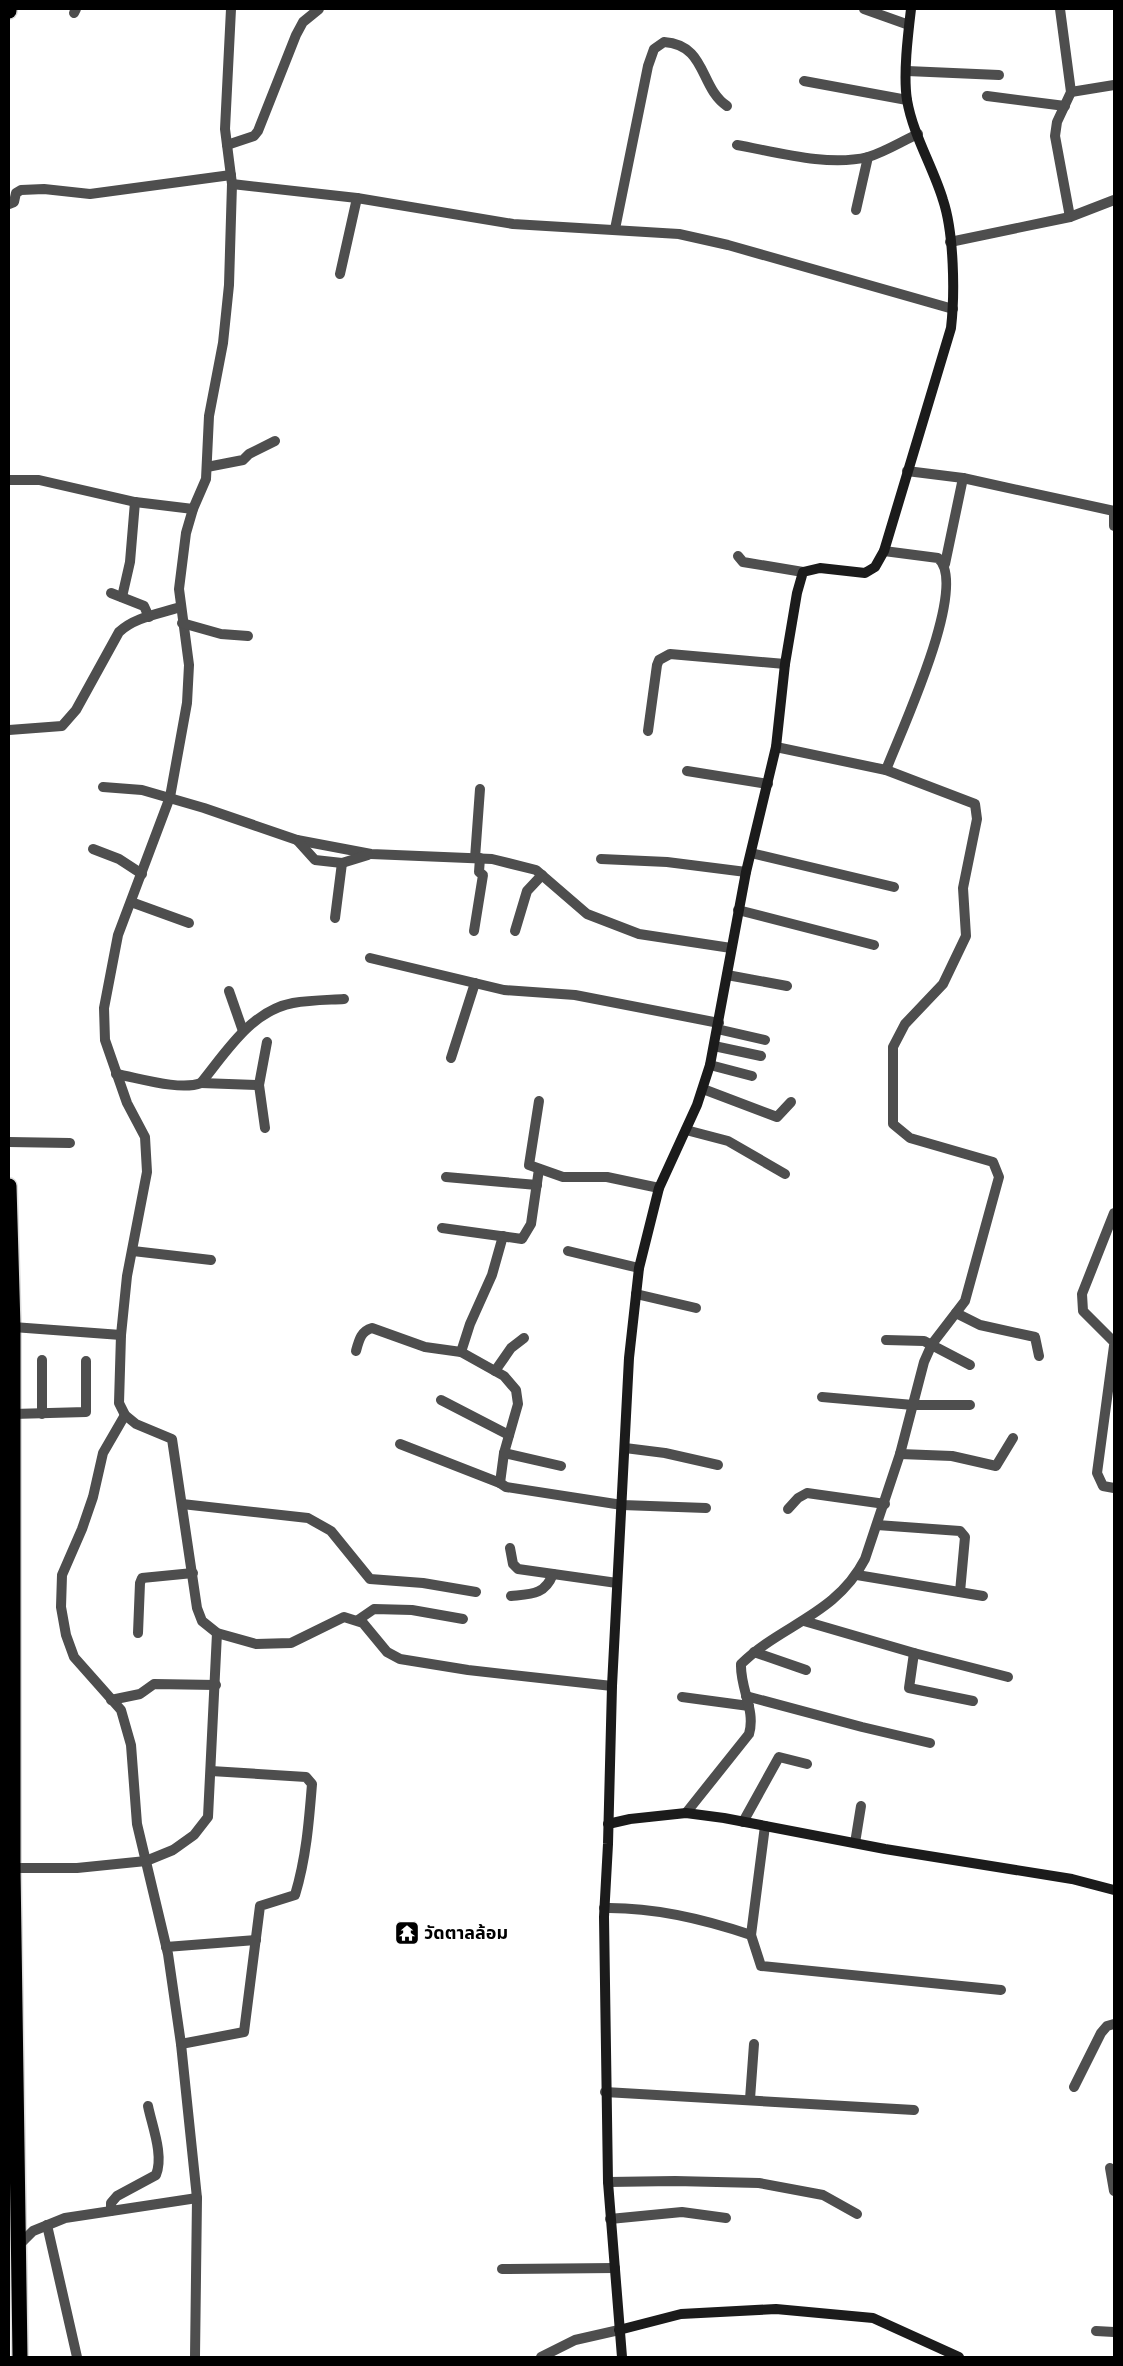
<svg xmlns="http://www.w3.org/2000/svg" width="1123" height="2366" viewBox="0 0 1123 2366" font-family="Inter,'Noto Sans Thai',sans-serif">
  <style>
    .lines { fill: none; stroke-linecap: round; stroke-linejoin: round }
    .highway-casing { stroke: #dbdbdb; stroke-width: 18 }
    .street { stroke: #4e4e4e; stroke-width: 10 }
    .secondary { stroke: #1b1b1b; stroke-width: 10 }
    .highway { stroke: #000; stroke-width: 15 }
    .labels { text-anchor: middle; stroke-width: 5; stroke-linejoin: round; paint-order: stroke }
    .poi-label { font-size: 18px; font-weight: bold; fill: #000; stroke: #fff; text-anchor: start }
  </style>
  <rect width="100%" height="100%" fill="#fff"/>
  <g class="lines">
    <defs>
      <g id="highway">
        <polyline points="9,11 9,9"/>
        <polyline points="9,1186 13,1327 13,1868 20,2357"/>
      </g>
    </defs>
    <use href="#highway" class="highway-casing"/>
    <g class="street">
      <polyline points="231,9 225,129 232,184 229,285 223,343 209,416 206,479 193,509 186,533 179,589 189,665 187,703 170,797 118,935 104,1008 105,1040 127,1103 145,1137 147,1172 127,1276 121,1335 119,1403 125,1415 136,1424 172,1439 197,1608 202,1621 217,1633 256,1644 291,1643 344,1617 363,1623 387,1652 400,1659 468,1670 612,1686"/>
      <polyline points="864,9 909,25"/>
      <polyline points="1060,9 1071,92 1057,122 1055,136 1070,217"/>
      <polyline points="74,13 76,9"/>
      <polyline points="907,71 999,75"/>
      <polyline points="804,81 907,100"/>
      <polyline points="1071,92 1114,85"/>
      <polyline points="987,96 1065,106"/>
      <polyline points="227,145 254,136 258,131 296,35 303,22 319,9"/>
      <path d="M 737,145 C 776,152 828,167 868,157 C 885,152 902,141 918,134"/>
      <polyline points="232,184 357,198 513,224 679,234 728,245 953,309"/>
      <polyline points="9,204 14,202 16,193 21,190 44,189 90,194 231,175"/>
      <polyline points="856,210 868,157"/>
      <path d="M 615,229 L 648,66 L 654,49 L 664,42 C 707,45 699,87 727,106"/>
      <polyline points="950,242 1070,217 1114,200"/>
      <polyline points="340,274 357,198"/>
      <polyline points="207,467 243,460 249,454 275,441"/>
      <polyline points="907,471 963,478 1114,511"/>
      <polyline points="9,480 39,480 135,502 193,509"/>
      <polyline points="1114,511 1114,526"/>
      <path d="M 884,551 L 938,558 C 970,585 900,733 886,770"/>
      <polyline points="738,556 743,562 803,572"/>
      <polyline points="945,564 963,478"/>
      <polyline points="111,593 144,606 149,617"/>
      <polyline points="122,597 130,562 135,502"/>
      <polyline points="182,623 221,634 248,636"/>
      <path d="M 9,730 L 62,726 L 76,710 L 119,632 C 135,617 159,614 180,607"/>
      <polyline points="648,731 657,665 659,660 670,654 785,664"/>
      <polyline points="687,771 768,784"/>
      <polyline points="103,787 142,790 204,808 297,840 371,854 492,859 536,870 587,914 639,934 731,948"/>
      <polyline points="297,840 315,860 342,863 368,855"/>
      <polyline points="93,849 119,859 142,874"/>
      <polyline points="751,853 894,887"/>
      <polyline points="475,858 480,789"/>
      <polyline points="601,859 667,862 746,872"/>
      <polyline points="131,902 189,923"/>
      <polyline points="738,910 874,945"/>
      <polyline points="335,918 342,863"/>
      <polyline points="474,931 483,875 479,872 480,858"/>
      <polyline points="515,931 527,891 542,875"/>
      <polyline points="370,958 504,990 575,995 719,1023"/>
      <polyline points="727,975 787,986"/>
      <polyline points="229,991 243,1031"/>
      <polyline points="717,1029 765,1040"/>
      <polyline points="714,1046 761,1056"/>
      <polyline points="451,1058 475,983"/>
      <polyline points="710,1065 752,1076"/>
      <path d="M 116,1074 C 139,1078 180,1091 201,1083 C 227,1051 251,1011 293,1003 C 310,1000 327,1000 344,999"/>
      <polyline points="201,1083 259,1085"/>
      <polyline points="703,1089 777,1117 791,1102"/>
      <polyline points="539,1101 529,1165 563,1177 607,1177 659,1188"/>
      <polyline points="265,1128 259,1085 267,1042"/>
      <polyline points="686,1130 728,1141 785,1174"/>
      <polyline points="9,1142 70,1143"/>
      <polyline points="446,1177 537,1185"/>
      <polyline points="1114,1213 1082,1294 1083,1311 1114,1342"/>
      <polyline points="442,1228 522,1239 531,1224 539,1169"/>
      <polyline points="503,1236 492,1275 470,1324 461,1352 504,1376 516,1390 518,1404 504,1453 500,1483 506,1487 622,1505 706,1508"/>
      <polyline points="133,1251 211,1260"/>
      <polyline points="568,1251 639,1268"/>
      <polyline points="636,1294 696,1308"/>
      <polyline points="956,1313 980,1325 1035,1337 1039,1356"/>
      <polyline points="13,1327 121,1335"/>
      <polyline points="886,1340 924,1341 970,1365"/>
      <polyline points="1114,1346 1097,1473 1103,1486 1114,1488"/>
      <path d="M 356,1351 C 359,1340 361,1331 372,1328 L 425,1347 L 461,1352"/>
      <polyline points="495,1371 511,1348 524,1338"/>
      <polyline points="822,1397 913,1405 970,1405"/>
      <polyline points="441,1400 509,1435"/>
      <polyline points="13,1414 86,1412 86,1361"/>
      <polyline points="42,1414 42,1360"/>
      <polyline points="125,1415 103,1453 93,1497 82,1529 62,1575 61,1607 66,1635 74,1657 121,1710 131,1745 137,1824 168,1954 181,2044 197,2198 195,2357"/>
      <polyline points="400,1444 500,1483"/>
      <polyline points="625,1448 665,1453 718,1465"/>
      <polyline points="504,1453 561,1466"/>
      <polyline points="900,1454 952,1456 996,1466 1013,1438"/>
      <polyline points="182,1504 308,1518 331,1531 370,1579 423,1583 476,1592"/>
      <polyline points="788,1509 798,1498 807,1493 885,1504"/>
      <polyline points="877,1525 960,1531 965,1537 960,1592"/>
      <polyline points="510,1548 513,1564 518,1569 617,1583"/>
      <polyline points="857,1575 983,1596"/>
      <path d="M 511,1596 C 531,1594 545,1595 553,1574"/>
      <polyline points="358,1620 374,1609 412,1610 463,1619"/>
      <polyline points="804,1621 914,1653 1008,1677"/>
      <polyline points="138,1633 140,1583 142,1578 193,1573"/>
      <polyline points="754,1652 806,1670"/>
      <polyline points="914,1653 909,1688 973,1701"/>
      <polyline points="746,1696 862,1727 930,1743"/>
      <polyline points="682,1697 749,1706"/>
      <polyline points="111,1700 140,1694 154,1684 216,1685"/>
      <path d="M 686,1813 L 749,1734 C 756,1710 740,1689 741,1664 C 782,1624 836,1615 865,1559 L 900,1454 L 924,1362 L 932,1344 L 965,1301 L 999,1177 L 993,1162 L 910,1138 L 893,1124 L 893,1047 L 905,1024 L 943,984 L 966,936 L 963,888 L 977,819 L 975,804 L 886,770 L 776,747"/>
      <polyline points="743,1822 779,1757 807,1764"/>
      <polyline points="855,1843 861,1806"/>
      <polyline points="13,1868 77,1868 146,1861 173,1850 194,1835 208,1817 217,1633"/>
      <path d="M 604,1908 C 655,1907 704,1919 751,1935 L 761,1966 L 1001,1990"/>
      <polyline points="751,1935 765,1826"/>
      <polyline points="166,1947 256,1940"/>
      <path d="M 181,2044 L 244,2032 L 260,1906 L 295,1895 C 306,1859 309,1822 312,1784 L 306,1777 L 211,1771"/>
      <polyline points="1074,2087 1101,2033 1107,2026 1114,2024"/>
      <polyline points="605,2092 914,2110"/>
      <polyline points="750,2099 754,2044"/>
      <polyline points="1110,2168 1114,2191"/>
      <polyline points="608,2182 675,2181 759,2183 823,2195 857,2214"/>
      <path d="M 111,2211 L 111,2203 L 117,2196 L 156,2175 C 164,2155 152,2126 148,2106"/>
      <polyline points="610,2219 682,2212 726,2218"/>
      <polyline points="47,2225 77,2357"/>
      <polyline points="19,2245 33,2231 65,2218 197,2198"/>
      <polyline points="502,2269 615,2268"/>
      <polyline points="1096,2331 1114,2332"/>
      <polyline points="541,2357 575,2340 619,2330"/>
    </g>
    <g class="secondary">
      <polyline points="608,1824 630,1819 686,1813 724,1818 885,1849 1072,1879 1114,1890"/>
      <polyline points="619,2330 681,2314 776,2309 873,2318 959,2357"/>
      <path d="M 622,2357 L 608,2182 L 604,1917 L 608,1844 L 612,1686 L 629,1358 L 639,1268 L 659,1188 L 697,1105 L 710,1065 L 746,872 L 776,747 L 785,664 L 797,593 L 803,572 L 820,568 L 865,573 L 875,567 L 884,551 L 951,328 C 955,293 954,233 943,200 C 933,167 913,135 907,100 C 903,75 908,34 911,9"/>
    </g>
    <use href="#highway" class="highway"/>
  </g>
  <defs>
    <symbol id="temple-square" viewBox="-11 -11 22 22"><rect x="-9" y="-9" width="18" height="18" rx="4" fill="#000" stroke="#fff"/><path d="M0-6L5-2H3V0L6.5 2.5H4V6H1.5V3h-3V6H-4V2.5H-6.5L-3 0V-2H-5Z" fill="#fff"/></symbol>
  </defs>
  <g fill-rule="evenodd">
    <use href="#temple-square" x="393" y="1919" width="28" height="28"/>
  </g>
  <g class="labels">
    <g class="poi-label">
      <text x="424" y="1939">วัดตาลล้อม</text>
    </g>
  </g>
  <rect width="1123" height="2366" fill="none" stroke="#000000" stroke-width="20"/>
</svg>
